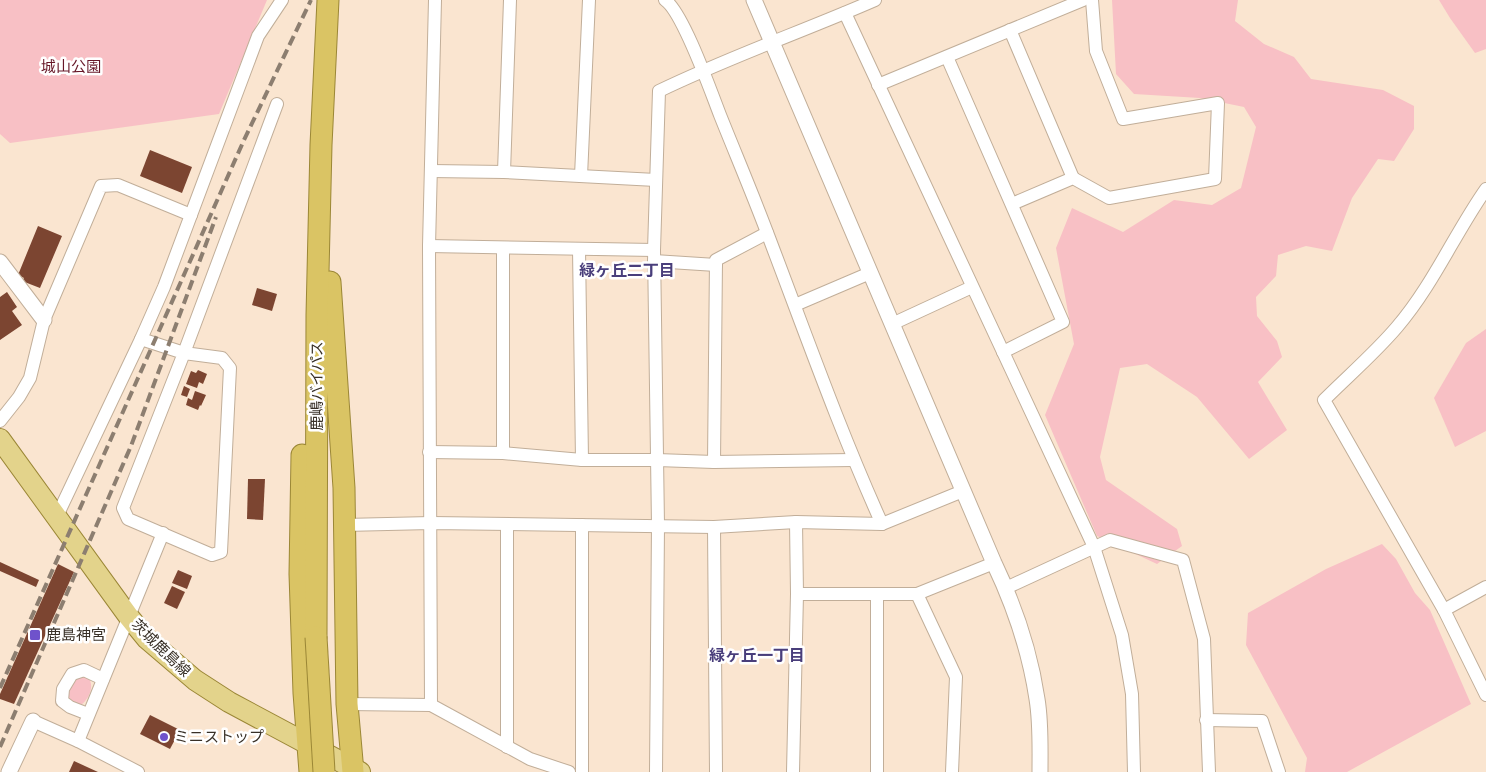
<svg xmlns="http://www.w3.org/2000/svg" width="1486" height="772" viewBox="0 0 1486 772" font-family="Karla,'Noto Sans JP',sans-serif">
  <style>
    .green { fill: #f8c0c5 }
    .building { fill: #7c4531 }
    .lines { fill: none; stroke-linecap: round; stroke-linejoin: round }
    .minor-casing { stroke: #c1ae99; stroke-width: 14 }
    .tertiary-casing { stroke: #c1ae99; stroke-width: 17 }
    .primary-casing { stroke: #9b8736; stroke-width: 22 }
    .trunk-casing { stroke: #9b8736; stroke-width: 23 }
    .minor { stroke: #fff; stroke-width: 12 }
    .tertiary { stroke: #fff; stroke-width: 15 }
    .primary { stroke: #e3d38b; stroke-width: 20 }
    .trunk { stroke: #dac464; stroke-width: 21 }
    .rail { stroke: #8c7e70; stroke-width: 4; stroke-dasharray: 10 5; stroke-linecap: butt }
    .trunk-bridge-casing { stroke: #9b8736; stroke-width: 23; stroke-linecap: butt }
    .trunk-bridge { stroke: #dac464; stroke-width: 21 }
    .poi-dot { fill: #6f52cb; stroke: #fff; stroke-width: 2 }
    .labels { text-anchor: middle; stroke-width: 5; stroke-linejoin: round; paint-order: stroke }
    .park-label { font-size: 15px; fill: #671728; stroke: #fff }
    .street-label { font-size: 15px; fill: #383027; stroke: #fff }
    .poi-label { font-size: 15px; fill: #383027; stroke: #fff; text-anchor: start }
    .neighbourhood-label { font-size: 16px; font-weight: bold; fill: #493e7b; stroke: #fff }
  </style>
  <rect width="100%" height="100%" fill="#fae5d0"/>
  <g class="green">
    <polygon points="0,0 267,0 219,114 10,143 0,134"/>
    <polygon points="1112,0 1238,0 1235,21 1264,44 1294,57 1311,79 1383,90 1414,106 1414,129 1394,161 1378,159 1352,198 1332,251 1306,246 1278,255 1276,276 1256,297 1257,316 1277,341 1282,357 1258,382 1287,430 1249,459 1197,397 1147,364 1120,368 1100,457 1106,480 1177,529 1182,546 1157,564 1097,536 1045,415 1074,344 1056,248 1072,208 1123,232 1174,200 1212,205 1241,188 1256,127 1244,107 1200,98 1134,94 1116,74"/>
    <polygon points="1439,0 1486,0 1486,49 1475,53 1450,18"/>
    <polygon points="1486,329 1486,431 1455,447 1434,398 1466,343"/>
    <polygon points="1382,544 1396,559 1415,593 1430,610 1471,704 1347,772 1305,772 1307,758 1246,645 1248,613 1326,569"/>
    <path d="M 78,676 L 88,677 C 95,686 89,699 81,705 L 68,700 C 68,692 72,683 78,676 Z"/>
  </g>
  <g class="building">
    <polygon points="150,150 192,167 182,193 140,176"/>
    <polygon points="38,226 62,236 40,288 22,281 24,278 18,275"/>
    <polygon points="257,288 277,294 272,311 252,305"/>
    <polygon points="7,292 17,307 12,311 22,325 0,340 0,297"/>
    <polygon points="198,370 207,374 203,384 199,382 197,388 186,384 191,371 196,373"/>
    <polygon points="184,386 190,389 187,397 181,395"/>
    <polygon points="195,391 206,395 201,406 200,405 198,410 186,405 188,398 192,400"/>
    <polygon points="248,479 265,479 263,520 247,519"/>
    <polygon points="0,562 39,580 36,587 0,571"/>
    <polygon points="58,564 74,572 14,704 0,699 0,694"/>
    <polygon points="178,570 192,576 187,589 172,583"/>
    <polygon points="172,586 185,592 177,609 164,603"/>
    <polygon points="150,715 180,730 170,749 140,734"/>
    <polygon points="74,761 98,772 69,772"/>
  </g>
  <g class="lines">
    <defs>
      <g id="minor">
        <path d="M 665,0 C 683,12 711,92 720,115 C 736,155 753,195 768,235 C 805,332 839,429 882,524"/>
        <polyline points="845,13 1094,547 1122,635 1132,694 1134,772"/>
        <polyline points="1010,30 1073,178"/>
        <polyline points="947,57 1063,322 1003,352"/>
        <polyline points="878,85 1083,0"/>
        <polyline points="431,171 504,172 656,180"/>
        <polyline points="504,172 510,0"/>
        <polyline points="581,176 589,0"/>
        <path d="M 1486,189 C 1455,233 1433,285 1397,327 C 1375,353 1348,376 1324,400 L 1444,610 L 1486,695"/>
        <polyline points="1012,204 1073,178 1109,198 1215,179 1218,103 1123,119 1096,51 1092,0"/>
        <polyline points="429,246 654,250"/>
        <polyline points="503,248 503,453"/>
        <polyline points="579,249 582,460"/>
        <polyline points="654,261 716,265"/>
        <polyline points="795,305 870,273"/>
        <polyline points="892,324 972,287"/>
        <polyline points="141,339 184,353 222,358 230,368 221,552 212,555 128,519 123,508 184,353 277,104"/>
        <polyline points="0,421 19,397 30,378 44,320 101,186 118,185 191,215"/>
        <polyline points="429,452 503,453 582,460 657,460 714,462 853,460"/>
        <polyline points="714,462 716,260 767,233"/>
        <polyline points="57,516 141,339 164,287 258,36 282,0"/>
        <polyline points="507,524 507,747"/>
        <polyline points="344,525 431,523 714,527 796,522 882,524 963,491"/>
        <polyline points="714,527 716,772"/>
        <polyline points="1006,588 1110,540 1183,560 1204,639 1209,772"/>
        <polyline points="797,594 917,594 994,563"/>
        <polyline points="917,594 956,677 952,772"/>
        <polyline points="1444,610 1486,587"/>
        <polyline points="347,704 431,705 429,246 435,0"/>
        <polyline points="431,705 530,759 569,772"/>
        <polyline points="88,714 70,707 62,701 63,689 72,674 84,670 103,679"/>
        <polyline points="1206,720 1262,721 1279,772"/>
        <polyline points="33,721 78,741 138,772"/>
        <polyline points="78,741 163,533"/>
        <polyline points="582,772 582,525"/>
        <path d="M 656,772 L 658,525 L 654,250 L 659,91 C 729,57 804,31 875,0"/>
        <polyline points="793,772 797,594 796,522"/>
        <polyline points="877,772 877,596"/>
      </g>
      <g id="tertiary">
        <path d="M 754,0 L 994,563 C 1014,605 1030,652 1037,699 C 1041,723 1040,748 1040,772"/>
        <polyline points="0,262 44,320"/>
        <polyline points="9,772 33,721"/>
      </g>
      <polyline id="primary" points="0,439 129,617 147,639 195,680 229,702 360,772"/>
      <g id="trunk">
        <polyline points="330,282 344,488 347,704 353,772"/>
        <polyline points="302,455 300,574 304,693 310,772"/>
        <polyline points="316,637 317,315 321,145 328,0"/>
      </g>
    </defs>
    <use href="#minor" class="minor-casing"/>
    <use href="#tertiary" class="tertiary-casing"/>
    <use href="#primary" class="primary-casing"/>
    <use href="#trunk" class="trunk-casing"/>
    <use href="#minor" class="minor"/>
    <use href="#tertiary" class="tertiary"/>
    <use href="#primary" class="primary"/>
    <use href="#trunk" class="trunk"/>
    <g class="rail">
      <polyline points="0,688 244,140 311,0"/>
      <polyline points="0,747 131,446 216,217"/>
    </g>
    <defs>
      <polyline id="trunk-bridge" points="316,637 324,772"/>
    </defs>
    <use href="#trunk-bridge" class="trunk-bridge-casing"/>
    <use href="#trunk-bridge" class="trunk-bridge"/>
  </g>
  <g class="poi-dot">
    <rect x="29" y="629" width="12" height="12" rx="2.5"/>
    <circle cx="164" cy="737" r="5"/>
  </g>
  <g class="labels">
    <g class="park-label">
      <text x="71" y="72">城山公園</text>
    </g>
    <g class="street-label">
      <text transform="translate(317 386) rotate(-90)" y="5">鹿嶋バイパス</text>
      <text transform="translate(161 648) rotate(44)" y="5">茨城鹿島線</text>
    </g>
    <g class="poi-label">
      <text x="46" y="640">鹿島神宮</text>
      <text x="174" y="742">ミニストップ</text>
    </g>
    <g class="neighbourhood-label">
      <text x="627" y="276">緑ヶ丘二丁目</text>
      <text x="757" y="661">緑ヶ丘一丁目</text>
    </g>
  </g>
</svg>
